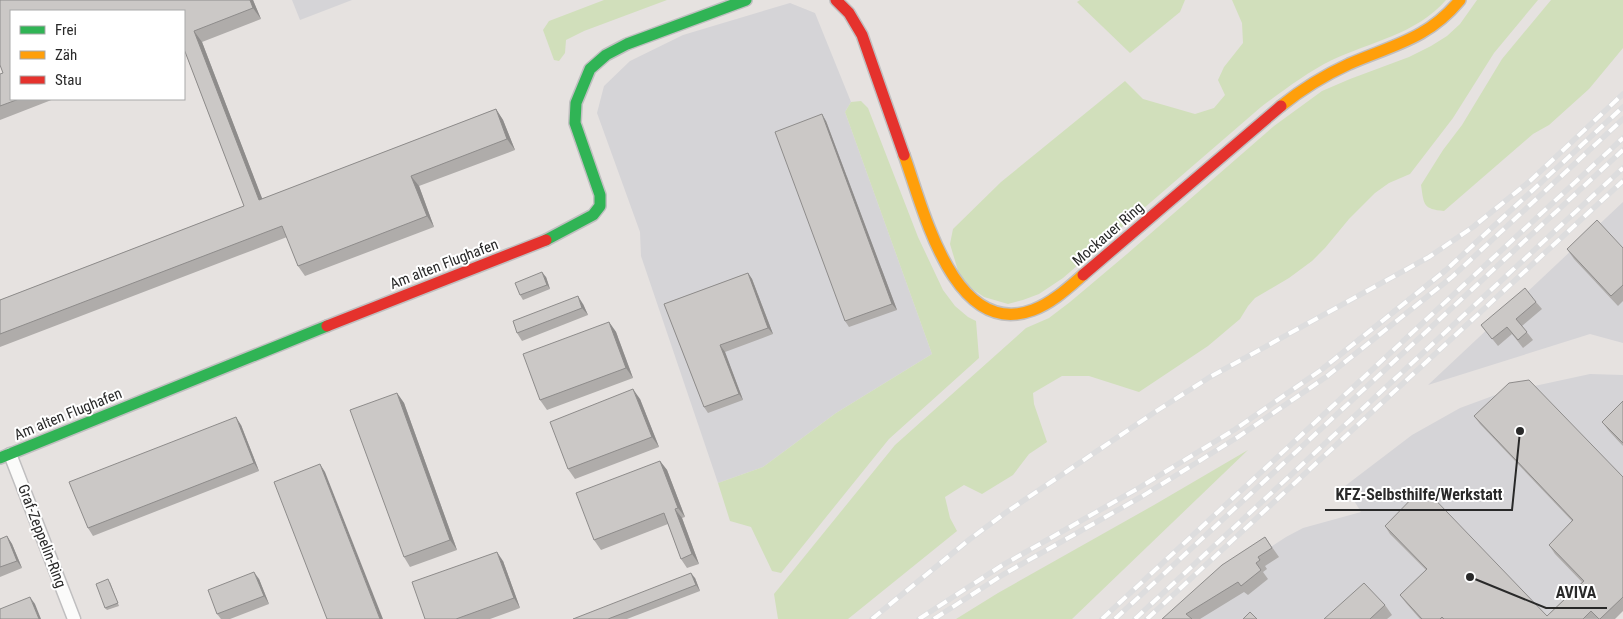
<svg xmlns="http://www.w3.org/2000/svg" width="1623" height="619" viewBox="0 0 1623 619" font-family="'Roboto Condensed',sans-serif">
  <style>
    .industrial { fill: #d5d4d7 }
    .green { fill: #d1dfbb }
    .lines { fill: none; stroke-linecap: round; stroke-linejoin: round }
    .street-casing { stroke: #c0bfc0; stroke-width: 15 }
    .fast-casing { stroke: #c0bfc0; stroke-width: 14 }
    .slow-casing { stroke: #c0bfc0; stroke-width: 14 }
    .jam-casing { stroke: #c0bfc0; stroke-width: 14 }
    .street { stroke: #fbfbfa; stroke-width: 12 }
    .fast { stroke: #30b455; stroke-width: 11 }
    .slow { stroke: #ff9f0a; stroke-width: 11 }
    .jam { stroke: #e5322d; stroke-width: 11 }
    .rail-casing { stroke: #ddddde; stroke-width: 5.5 }
    .rail { stroke: #fff; stroke-width: 4; stroke-dasharray: 11; stroke-linecap: butt }
    .wall { fill: #afacaa }
    .shaded-wall { fill: #8e8c8b }
    .building { fill: #cbc8c6; stroke: #8e8c8b }
    .labels { text-anchor: middle; stroke-width: 4; stroke-linejoin: round; paint-order: stroke }
    .street-label { font-size: 15px; fill: #292929; stroke: #fff }
    .leader { fill: none; stroke: #292929; stroke-width: 2 }
    .callout-dot { fill: #292929; stroke: #fff; stroke-width: 2 }
    .callout-label { font-size: 16px; text-anchor: middle; font-weight: bold; fill: #292929; stroke: #fff; stroke-width: 4; stroke-linejoin: round; paint-order: stroke }
  </style>
  <rect width="100%" height="100%" fill="#e6e2e0"/>
  <g class="industrial">
    <polygon points="292,0 352,0 300,20"/>
    <polygon points="790,3 815,13 851,102 845,112 932,354 836,413 763,467 718,483 641,256 640,232 597,113 604,86 630,61 683,35"/>
    <polygon points="1623,202 1623,343 1590,334 1428,385"/>
    <polygon points="1590,374 1623,375 1623,610 1614,619 1179,619 1228,575 1286,537 1303,528 1361,512 1345,486 1412,435 1460,408 1498,394"/>
  </g>
  <g class="green">
    <polygon points="604,0 667,0 584,31 566,40 565,53 559,61 554,60 543,30 549,21"/>
    <polygon points="1080,0 1185,0 1180,12 1130,53 1077,2"/>
    <path d="M 1232,0 L 1446,0 C 1417,34 1370,42 1332,60 C 1306,73 1284,90 1261,107 L 1063,278 L 1039,294 L 1023,300 L 1008,304 L 984,297 L 971,288 L 959,274 L 950,244 L 953,229 L 1001,182 L 1125,81 L 1143,99 L 1195,114 L 1214,108 L 1225,95 L 1218,80 L 1224,67 L 1243,43 L 1242,23 Z"/>
    <polygon points="1477,0 1538,0 1494,53 1453,118 1410,174 1389,183 1375,193 1349,219 1325,248 1312,261 1289,278 1255,298 1248,306 1240,319 1208,346 1139,392 1089,376 1062,376 1033,393 1034,404 1047,442 1029,454 1013,475 982,494 964,485 945,497 950,518 957,531 848,619 778,619 774,594 895,445 1026,328 1049,318 1070,302 1127,254 1274,126 1322,91 1350,79 1409,57 1431,46 1447,36 1460,24"/>
    <path d="M 1551,0 L 1623,0 L 1623,48 L 1589,89 L 1549,125 L 1533,134 L 1444,211 C 1423,209 1424,205 1421,185 L 1443,150 L 1462,125 L 1502,59 Z"/>
    <polygon points="861,101 868,108 918,237 943,290 955,306 968,317 976,321 979,358 889,439 781,573 772,571 751,527 730,521 718,483 763,467 836,413 932,354 845,112 851,102"/>
    <polygon points="1248,450 1072,619 956,619 998,593 1154,505"/>
  </g>
  <g class="lines">
    <defs>
      <polyline id="street" points="10,454 74,619"/>
      <g id="fast">
        <polyline points="546,240 593,215 600,206 600,195 575,123 576,103 590,69 606,55 627,44 746,0"/>
        <polyline points="0,458 327,326"/>
      </g>
      <g id="slow">
        <path d="M 1281,106 C 1302,89 1325,75 1349,64 C 1393,45 1428,39 1460,0"/>
        <path d="M 904,155 C 923,207 953,340 1033,310 C 1052,303 1068,288 1083,275"/>
      </g>
      <g id="jam">
        <polyline points="836,0 849,13 862,35 904,155"/>
        <polyline points="1083,275 1281,106"/>
        <polyline points="327,326 546,240"/>
      </g>
    </defs>
    <use href="#street" class="street-casing"/>
    <use href="#fast" class="fast-casing"/>
    <use href="#slow" class="slow-casing"/>
    <use href="#jam" class="jam-casing"/>
    <use href="#street" class="street"/>
    <use href="#fast" class="fast"/>
    <use href="#slow" class="slow"/>
    <use href="#jam" class="jam"/>
    <defs>
      <g id="rail">
        <polyline points="872,619 970,539 1008,511 1155,412 1210,377 1429,257 1473,227 1530,181 1623,94"/>
        <polyline points="919,619 1001,566 1137,489 1234,430 1321,370 1446,270 1623,107"/>
        <polyline points="934,619 1004,574 1141,497 1238,437 1326,377 1452,277 1623,119"/>
        <polyline points="1102,619 1623,138"/>
        <polyline points="1115,619 1623,150"/>
        <polyline points="1135,619 1623,168"/>
        <polyline points="1147,619 1623,181"/>
      </g>
    </defs>
    <use href="#rail" class="rail-casing"/>
    <use href="#rail" class="rail"/>
  </g>
  <g class="wall">
    <polygon points="0,0 253,0 261,19 202,42 262,199 496,109 503,120 515,150 419,186 434,227 305,276 298,266 287,237 0,347 0,300 244,206 184,49 184,11 11,11 11,99 54,99 0,120 0,74 3,73 0,65"/>
    <polygon points="826,121 897,310 849,327 845,321"/>
    <polygon points="1623,248 1623,301 1618,306 1574,259 1567,249"/>
    <polygon points="748,273 752,279 773,334 725,352 743,400 708,413 704,407 664,304"/>
    <polygon points="546,277 550,289 523,300 520,295"/>
    <polygon points="1536,302 1542,309 1522,326 1533,340 1523,348 1512,334 1498,346 1481,325"/>
    <polygon points="583,304 588,315 522,341 517,333"/>
    <polygon points="609,322 616,332 633,378 547,410 540,400"/>
    <polygon points="397,393 404,403 457,550 410,567 404,557"/>
    <polygon points="640,399 659,447 575,479 568,469"/>
    <polygon points="1623,401 1623,446 1609,431 1602,422"/>
    <polygon points="1474,416 1623,477 1623,611 1615,619 1420,619 1406,603 1400,595 1426,570 1390,534 1385,526 1547,616 1582,582 1555,554 1549,545 1572,521 1480,424"/>
    <polygon points="241,425 259,471 93,536 88,528"/>
    <polygon points="660,461 667,470 685,517 682,518 699,564 687,568 681,559 668,524 601,550 594,540"/>
    <polygon points="7,536 12,544 22,568 0,577 0,539"/>
    <polygon points="1265,537 1279,557 1265,566 1267,569 1263,572 1268,579 1248,595 1244,592 1200,619 1162,619"/>
    <polygon points="503,561 520,608 490,619 425,619"/>
    <polygon points="695,578 700,591 627,619 573,619"/>
    <polygon points="259,579 269,604 230,619 221,619 217,614"/>
    <polygon points="110,582 119,606 107,610 105,608"/>
    <polygon points="1385,605 1392,615 1387,619 1324,619"/>
  </g>
  <g class="shaded-wall">
    <polygon points="250,0 253,0 261,19 253,8"/>
    <polygon points="194,31 202,42 267,211 259,200"/>
    <polygon points="496,109 503,120 515,150 507,139"/>
    <polygon points="822,114 826,121 897,310 892,304"/>
    <polygon points="411,176 419,186 434,227 427,216"/>
    <polygon points="542,272 546,277 550,289 547,285"/>
    <polygon points="748,273 752,279 773,334 768,328"/>
    <polygon points="578,296 583,304 588,315 582,308"/>
    <polygon points="609,322 616,332 633,378 626,368"/>
    <polygon points="720,345 725,352 743,400 739,394"/>
    <polygon points="633,389 640,399 659,447 652,437"/>
    <polygon points="397,393 404,403 457,550 450,540"/>
    <polygon points="236,417 241,425 259,471 254,463"/>
    <polygon points="660,461 667,470 685,517 678,508"/>
    <polygon points="320,464 325,472 383,619 380,619"/>
    <polygon points="675,509 682,518 699,564 692,554"/>
    <polygon points="7,536 12,544 22,568 17,561"/>
    <polygon points="497,552 503,561 520,608 514,598"/>
    <polygon points="254,572 259,579 269,604 264,596"/>
    <polygon points="691,573 695,578 700,591 696,585"/>
    <polygon points="30,597 35,604 41,619 39,619"/>
  </g>
  <g class="building">
    <polygon points="0,0 250,0 253,8 194,31 259,200 496,109 507,139 411,176 427,216 298,266 282,226 0,334 0,300 244,206 184,49 184,11 11,11 11,99 19,99 0,106 0,74 3,73 0,65"/>
    <polygon points="822,114 892,304 845,321 775,132"/>
    <polygon points="1597,220 1623,248 1623,285 1611,296 1567,249"/>
    <polygon points="542,272 547,285 520,295 515,283"/>
    <polygon points="748,273 768,328 720,345 739,394 704,407 664,304"/>
    <polygon points="1525,288 1536,302 1516,319 1527,332 1518,340 1507,327 1492,339 1481,325"/>
    <polygon points="578,296 582,308 517,333 513,321"/>
    <polygon points="609,322 626,368 540,400 523,354"/>
    <polygon points="1529,380 1623,477 1623,597 1600,619 1599,619 1591,611 1583,619 1444,619 1442,617 1440,619 1422,619 1400,595 1427,569 1385,526 1423,487 1547,616 1584,581 1549,545 1573,520 1474,416 1509,383"/>
    <polygon points="633,389 652,437 568,469 550,422"/>
    <polygon points="397,393 450,540 404,557 350,410"/>
    <polygon points="1623,401 1623,443 1602,422"/>
    <polygon points="236,417 254,463 88,528 69,482"/>
    <polygon points="660,461 678,508 675,509 692,554 681,559 664,513 594,540 576,493"/>
    <polygon points="320,464 380,619 327,619 274,482"/>
    <polygon points="7,536 17,561 0,567 0,539"/>
    <polygon points="1265,537 1272,548 1258,557 1260,560 1256,563 1261,570 1241,586 1238,582 1186,614 1192,619 1162,619 1222,565"/>
    <polygon points="497,552 514,598 456,619 425,619 412,582"/>
    <polygon points="254,572 264,596 217,614 208,590"/>
    <polygon points="691,573 696,585 608,619 573,619"/>
    <polygon points="108,579 118,603 105,608 96,584"/>
    <polygon points="1364,583 1385,605 1370,619 1324,619"/>
    <polygon points="30,597 39,619 0,619 0,609"/>
    <polygon points="1250,612 1257,619 1243,619"/>
  </g>
  <g class="labels">
    <g class="street-label">
      <text transform="translate(1108 234) rotate(-41)" y="5">Mockauer Ring</text>
      <text transform="translate(444 264) rotate(-21)" y="5">Am alten Flughafen</text>
      <text transform="translate(68 414) rotate(-22)" y="5">Am alten Flughafen</text>
      <text transform="translate(42 536) rotate(69)" y="5">Graf-Zeppelin-Ring</text>
    </g>
  </g>
  <path class="leader" d="M1520 431L1512 510H1325M1470 577L1546 608H1607"/>
  <g class="callout-dot">
    <circle cx="1520" cy="431" r="5"/>
    <circle cx="1470" cy="577" r="5"/>
  </g>
  <g class="callout-label">
    <text x="1419" y="500">KFZ-Selbsthilfe/Werkstatt</text>
    <text x="1576" y="598">AVIVA</text>
  </g>
  <rect x="10" y="10" width="175" height="90" fill="#ffffff" stroke="#a9a9a9"/>
  <rect x="20" y="26" width="25" height="8" fill="#30b455" stroke="#a9a9a9"/>
  <text x="55" y="35" font-size="15" fill="#292929">Frei</text>
  <rect x="20" y="51" width="25" height="8" fill="#ff9f0a" stroke="#a9a9a9"/>
  <text x="55" y="60" font-size="15" fill="#292929">Zäh</text>
  <rect x="20" y="76" width="25" height="8" fill="#e5322d" stroke="#a9a9a9"/>
  <text x="55" y="85" font-size="15" fill="#292929">Stau</text>
</svg>
